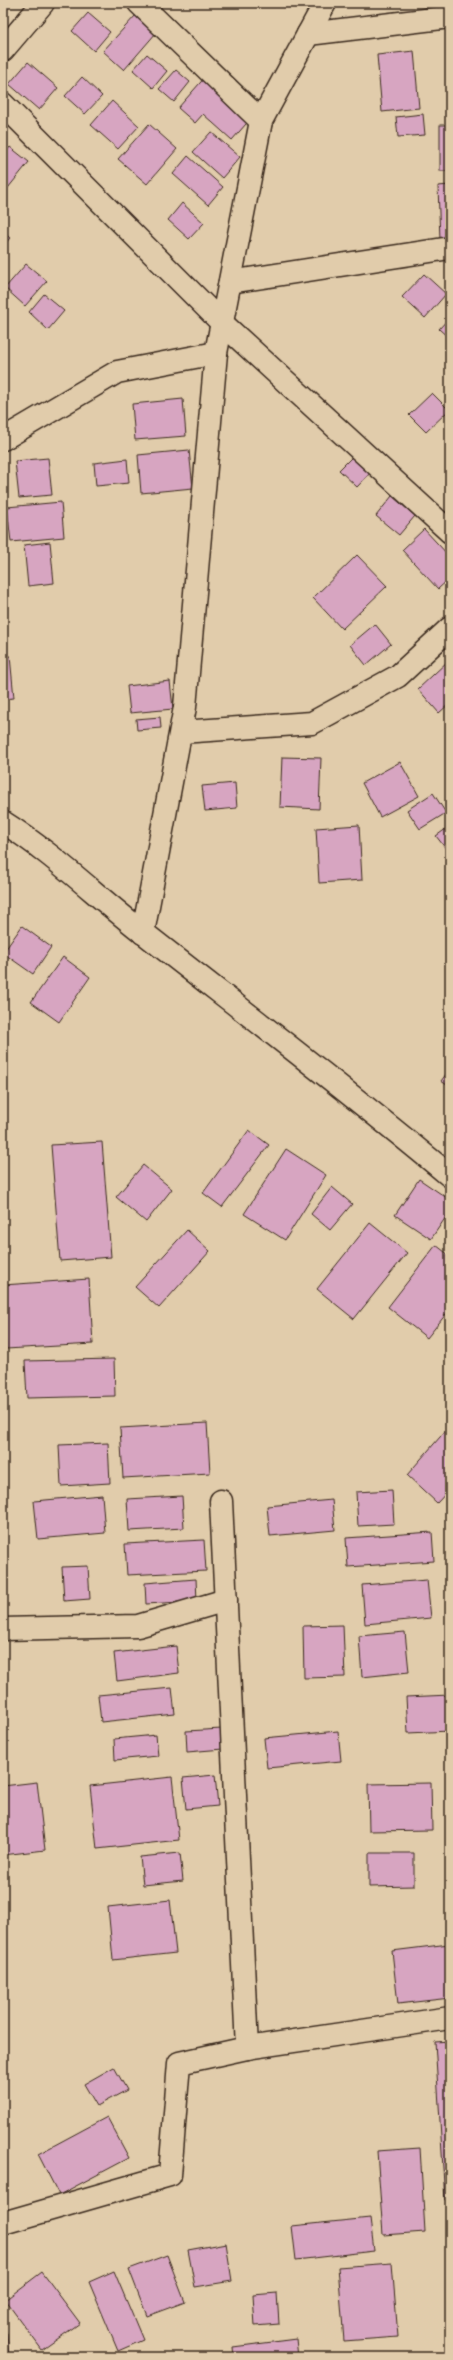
<svg xmlns="http://www.w3.org/2000/svg" width="453" height="2360" viewBox="0 0 453 2360" font-family="'Playpen Sans',sans-serif">
  <style>
    .building { fill: #d7a5c1; stroke: #3b2a1e }
    .lines { fill: none; stroke-linecap: round; stroke-linejoin: round }
    .street-casing { stroke: #3b2a1e; stroke-width: 25 }
    .highway-casing { stroke: #3b2a1e; stroke-width: 25 }
    .street { stroke: #e1ccab; stroke-width: 22 }
    .highway { stroke: #e1ccab; stroke-width: 22 }
  </style>
  <rect width="100%" height="100%" fill="#e1ccab"/>
  <filter id="ink" filterUnits="userSpaceOnUse"><feTurbulence type="fractalNoise" baseFrequency=".025" numOctaves="2"/><feDisplacementMap in="SourceGraphic" scale="8" xChannelSelector="R" yChannelSelector="G"/><feConvolveMatrix kernelMatrix="1 2 1 2 8 2 1 2 1" color-interpolation-filters="sRGB"/></filter>
  <g filter="url(#ink)">
    <g class="building">
      <polygon points="88,13 110,32 94,51 72,31"/>
      <polygon points="136,15 156,33 124,70 103,51"/>
      <polygon points="414,51 419,108 382,112 377,55"/>
      <polygon points="147,54 167,71 153,88 133,70"/>
      <polygon points="28,62 58,88 39,110 9,84"/>
      <polygon points="176,70 190,82 174,102 159,89"/>
      <polygon points="207,75 253,116 232,140 203,114 195,123 178,108"/>
      <polygon points="82,77 102,96 85,114 65,96"/>
      <polygon points="112,101 139,126 118,149 91,125"/>
      <polygon points="423,114 425,135 398,137 396,117"/>
      <polygon points="149,124 177,149 147,184 118,159"/>
      <rect x="440" y="125" width="10" height="46"/>
      <polygon points="211,132 240,157 222,178 193,152"/>
      <polygon points="10,147 29,162 8,188 3,184 3,155"/>
      <polygon points="188,156 223,187 208,205 173,174"/>
      <polygon points="450,185 450,239 440,240 438,186"/>
      <polygon points="182,203 204,223 189,239 168,220"/>
      <polygon points="3,232 10,238 3,246"/>
      <polygon points="26,264 47,281 25,306 5,288"/>
      <polygon points="424,274 446,294 425,318 402,297"/>
      <polygon points="44,294 64,311 48,330 29,312"/>
      <polygon points="450,317 450,339 439,329"/>
      <polygon points="432,393 449,410 426,432 409,415"/>
      <polygon points="183,399 186,436 135,440 132,404"/>
      <polygon points="189,450 193,488 141,493 138,455"/>
      <polygon points="358,451 375,468 357,487 339,470"/>
      <polygon points="48,458 52,495 19,498 15,461"/>
      <polygon points="127,459 129,483 96,486 94,463"/>
      <polygon points="392,496 415,516 399,535 376,516"/>
      <polygon points="61,502 64,537 11,542 7,507"/>
      <polygon points="424,529 450,557 450,578 438,589 402,550"/>
      <polygon points="50,542 54,583 28,586 24,545"/>
      <polygon points="357,555 387,586 342,629 313,598"/>
      <polygon points="3,617 5,636 3,636"/>
      <polygon points="375,624 391,644 366,665 350,645"/>
      <polygon points="10,656 14,698 3,699 3,657"/>
      <polygon points="449,660 450,703 439,713 418,689"/>
      <polygon points="170,681 173,709 130,713 127,686"/>
      <polygon points="160,717 161,728 137,730 136,719"/>
      <polygon points="282,757 321,758 319,809 280,807"/>
      <polygon points="400,762 419,796 380,817 362,783"/>
      <polygon points="235,783 237,808 205,811 202,786"/>
      <polygon points="433,793 446,813 420,829 407,810"/>
      <polygon points="359,825 362,880 319,883 316,828"/>
      <polygon points="450,826 450,854 436,836"/>
      <polygon points="22,926 51,947 33,974 3,953"/>
      <polygon points="63,957 90,977 59,1022 31,1002"/>
      <polygon points="450,1069 450,1087 441,1081"/>
      <polygon points="249,1130 269,1145 222,1207 203,1193"/>
      <polygon points="102,1142 111,1257 60,1261 51,1145"/>
      <polygon points="286,1149 326,1175 285,1240 244,1214"/>
      <polygon points="143,1165 172,1189 146,1222 116,1197"/>
      <polygon points="419,1179 450,1200 450,1211 431,1239 395,1215"/>
      <polygon points="332,1187 352,1204 330,1230 311,1214"/>
      <polygon points="370,1223 407,1253 354,1319 317,1289"/>
      <polygon points="187,1230 210,1251 159,1308 135,1287"/>
      <polygon points="436,1245 450,1256 450,1309 427,1338 388,1307"/>
      <polygon points="89,1279 93,1344 6,1349 3,1285"/>
      <polygon points="114,1359 115,1396 27,1398 25,1361"/>
      <polygon points="207,1423 210,1473 123,1478 120,1428"/>
      <polygon points="447,1429 450,1432 450,1489 437,1503 407,1475"/>
      <polygon points="108,1443 110,1483 61,1486 59,1445"/>
      <polygon points="392,1490 394,1524 358,1526 356,1492"/>
      <polygon points="102,1495 105,1533 38,1539 34,1501"/>
      <polygon points="182,1496 184,1528 129,1531 127,1499"/>
      <polygon points="332,1500 335,1530 270,1536 267,1506"/>
      <polygon points="432,1532 434,1561 348,1567 346,1538"/>
      <polygon points="204,1540 206,1571 127,1575 125,1544"/>
      <polygon points="88,1566 90,1599 64,1601 62,1567"/>
      <polygon points="196,1579 197,1601 146,1604 145,1583"/>
      <polygon points="427,1580 431,1618 365,1624 362,1585"/>
      <polygon points="343,1625 345,1677 304,1678 303,1626"/>
      <polygon points="405,1632 409,1672 362,1677 359,1636"/>
      <polygon points="176,1646 179,1673 117,1681 114,1653"/>
      <polygon points="172,1688 175,1714 101,1722 98,1695"/>
      <polygon points="450,1695 450,1731 408,1733 406,1697"/>
      <polygon points="222,1729 223,1749 187,1752 186,1731"/>
      <polygon points="338,1731 341,1761 267,1768 264,1738"/>
      <polygon points="156,1735 158,1756 115,1760 114,1739"/>
      <polygon points="215,1775 218,1806 186,1809 183,1778"/>
      <polygon points="172,1777 179,1840 97,1849 90,1786"/>
      <polygon points="37,1782 45,1850 3,1855 3,1786"/>
      <polygon points="431,1783 432,1830 369,1831 368,1784"/>
      <polygon points="180,1853 183,1881 143,1885 140,1857"/>
      <polygon points="369,1853 414,1853 414,1886 369,1887"/>
      <polygon points="170,1900 176,1953 113,1960 108,1907"/>
      <polygon points="449,1944 450,1998 398,2004 392,1951"/>
      <polygon points="450,2041 450,2200 445,2200 435,2042"/>
      <polygon points="114,2067 127,2090 97,2106 84,2084"/>
      <polygon points="107,2117 129,2158 59,2195 38,2154"/>
      <polygon points="420,2148 425,2232 383,2235 377,2151"/>
      <polygon points="370,2218 374,2251 296,2260 292,2226"/>
      <polygon points="226,2243 232,2281 195,2287 188,2250"/>
      <polygon points="167,2255 185,2302 147,2316 129,2269"/>
      <polygon points="392,2263 398,2337 344,2341 338,2267"/>
      <polygon points="114,2271 143,2340 118,2351 89,2282"/>
      <polygon points="42,2272 80,2323 42,2350 5,2300"/>
      <polygon points="277,2293 279,2324 255,2326 253,2295"/>
      <polygon points="3,2333 7,2333 9,2357 3,2357"/>
      <polygon points="296,2339 298,2357 234,2357 233,2347"/>
    </g>
    <g class="lines">
      <defs>
        <g id="street">
          <polyline points="139,3 261,121"/>
          <polyline points="308,34 450,17"/>
          <polyline points="3,50 43,3"/>
          <polyline points="3,104 222,323 450,532"/>
          <polyline points="230,282 450,248"/>
          <polyline points="3,439 117,372 216,353"/>
          <polyline points="181,732 312,723 398,676 450,628"/>
          <polyline points="143,933 185,707 216,353 261,121 325,3"/>
          <polyline points="221,1501 247,2048"/>
          <polyline points="3,1629 138,1626 226,1600"/>
          <polyline points="3,2223 170,2175 179,2063 247,2048 450,2018"/>
        </g>
        <path id="highway" d="M 3,822 C 54,854 97,897 145,934 C 247,1014 350,1092 450,1176"/>
      </defs>
      <use href="#street" class="street-casing"/>
      <use href="#highway" class="highway-casing"/>
      <use href="#street" class="street"/>
      <use href="#highway" class="highway"/>
    </g>
  </g>
  <rect width="453" height="2360" fill="none" stroke="#e1ccab" stroke-width="16"/>
  <rect x="8" y="8" width="437" height="2344" fill="none" stroke="#3b2a1e" stroke-width="1.5" filter="url(#ink)"/>
</svg>
